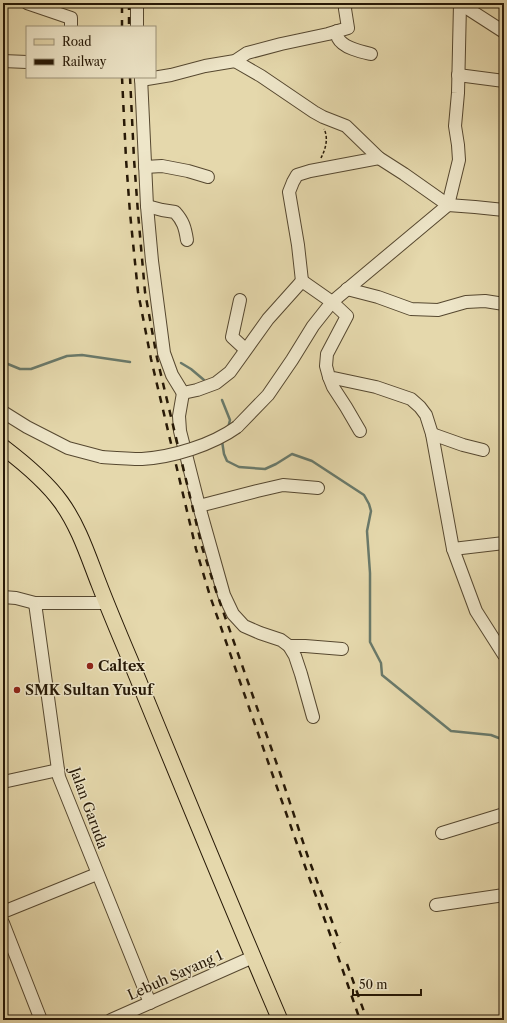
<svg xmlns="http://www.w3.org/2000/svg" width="507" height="1023" viewBox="0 0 507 1023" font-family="'Libre Caslon Text',serif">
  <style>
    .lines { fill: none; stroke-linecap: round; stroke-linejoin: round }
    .stream { stroke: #69796a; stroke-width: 2.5 }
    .minor-casing { stroke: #564830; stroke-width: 14 }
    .major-casing { stroke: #261806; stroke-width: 17 }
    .path { stroke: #261806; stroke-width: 1.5; stroke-dasharray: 3 2; stroke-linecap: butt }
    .minor { stroke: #eee6c9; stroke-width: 12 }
    .major { stroke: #e5d8ac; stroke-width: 15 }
    .rail { stroke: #261806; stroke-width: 2.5; stroke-dasharray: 7 7; stroke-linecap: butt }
    .minor-bridge-casing { stroke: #564830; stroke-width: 14; stroke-linecap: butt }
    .minor-bridge { stroke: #eee6c9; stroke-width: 12 }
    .poi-dot { fill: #8f2418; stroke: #eee6c9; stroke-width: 1.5 }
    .labels { text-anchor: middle; stroke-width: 3; stroke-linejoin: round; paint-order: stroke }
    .poi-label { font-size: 14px; font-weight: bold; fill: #261806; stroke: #eee6c9; text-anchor: start }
    .street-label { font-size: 14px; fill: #261806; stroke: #eee6c9 }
  </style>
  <rect width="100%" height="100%" fill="#e5d8ac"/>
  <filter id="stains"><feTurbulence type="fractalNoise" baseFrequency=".005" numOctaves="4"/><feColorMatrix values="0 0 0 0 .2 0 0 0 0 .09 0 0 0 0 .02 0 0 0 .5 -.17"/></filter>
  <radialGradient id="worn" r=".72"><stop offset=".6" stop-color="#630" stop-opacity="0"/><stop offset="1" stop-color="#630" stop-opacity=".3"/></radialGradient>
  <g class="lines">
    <g class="stream">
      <polyline points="3,362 20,369 31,369 67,356 82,355 130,362"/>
      <polyline points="181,363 191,369 204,380"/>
      <polyline points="222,400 230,420 228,428"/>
      <polyline points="222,441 224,454 227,461 239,467 265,469 276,464 292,454 312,461 364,495 369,504 371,511 367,531 370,573 370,642 381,663 382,675 451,731 491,735 504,740"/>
    </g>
    <defs>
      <g id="minor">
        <polyline points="27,3 71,18 71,27"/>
        <polyline points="137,3 137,27"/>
        <polyline points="459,3 504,32"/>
        <path d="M 337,31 C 337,32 337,37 338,38 C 343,48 362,52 371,54"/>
        <polyline points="3,61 27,62"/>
        <polyline points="235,61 261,76 314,112 323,117 346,126 379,158 404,174 448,205 475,207 504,210"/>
        <polyline points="458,75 504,81"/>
        <polyline points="141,77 147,206 152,261 164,353 172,375 183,393 197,390 216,383 230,372 268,319 302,281 332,302 347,316 327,354 326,366 329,377 376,387 411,399 420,407 426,415 432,434 453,549 476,611 504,655"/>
        <polyline points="141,80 171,75 205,66 235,61 247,53 281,44 328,34 348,28 345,9 346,3"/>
        <polyline points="145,167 162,166 188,171 208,177"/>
        <path d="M 147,206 L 162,210 L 175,212 C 183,221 185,227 187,240"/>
        <polyline points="302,281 298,245 289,192 293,182 297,175 310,171 379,158"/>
        <polyline points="347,289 378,297 411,309 438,310 466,302 485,301 504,304"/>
        <polyline points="240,300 232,337 245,349"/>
        <polyline points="329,377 333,387 346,407 360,431"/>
        <polyline points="183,393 179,416 180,431 199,506 224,595 233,614 244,626 260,633 281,640 289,646 295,656 301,674 313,717"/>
        <polyline points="3,412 27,427 68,448 102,457"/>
        <polyline points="237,427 268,395 292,360 313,326 332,302 448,205 459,160 458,145 455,126 458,93 460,4"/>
        <polyline points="432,434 463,445 483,450"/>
        <polyline points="199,506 257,491 283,485 318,488"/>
        <polyline points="453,549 504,543"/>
        <polyline points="3,597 16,598 35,603 106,603"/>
        <polyline points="35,603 59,777 150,1003"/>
        <polyline points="289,646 305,646 342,649"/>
        <polyline points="3,782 58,770"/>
        <polyline points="442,833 504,814"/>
        <polyline points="436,905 504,895"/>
        <polyline points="3,912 97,874"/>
        <polyline points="3,923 41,1020"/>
        <polyline points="111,1020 253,957"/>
      </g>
      <path id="major" d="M 3,447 C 24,463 46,481 61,502 C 79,527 88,556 99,584 C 109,610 120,636 131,662 C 180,782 229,901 280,1020"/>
    </defs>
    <use href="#minor" class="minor-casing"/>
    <use href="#major" class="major-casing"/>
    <path class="path" d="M 321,158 C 325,150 329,139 324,129"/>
    <use href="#minor" class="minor"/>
    <use href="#major" class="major"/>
    <g class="rail">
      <polyline points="129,3 129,27"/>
      <polyline points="122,27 122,3"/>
      <polyline points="122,77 126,159 130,213 138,292 151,359 196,549 210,596 273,776 302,858 334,945 360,1020"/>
      <polyline points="130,77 134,159 138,213 145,292 157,358 202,547 217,594 280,773 308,857 340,943"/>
      <polyline points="347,964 367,1020"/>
    </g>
    <defs>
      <path id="minor-bridge" d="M 102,457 C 116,458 129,459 142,459 C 173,457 212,445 237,427"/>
    </defs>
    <use href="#minor-bridge" class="minor-bridge-casing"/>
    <use href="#minor-bridge" class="minor-bridge"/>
  </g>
  <g class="poi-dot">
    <circle cx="90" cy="666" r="4"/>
    <circle cx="17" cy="690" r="4"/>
  </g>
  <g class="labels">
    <g class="poi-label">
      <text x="98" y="671">Caltex</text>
      <text x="25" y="695">SMK Sultan Yusuf</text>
    </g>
    <g class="street-label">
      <text transform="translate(89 808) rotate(70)" y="5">Jalan Garuda</text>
      <text transform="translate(175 975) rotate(-24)" y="5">Lebuh Sayang 1</text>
    </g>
  </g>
  <rect width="507" height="1023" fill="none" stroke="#e5d8ac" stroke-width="16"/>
  <rect x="4" y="4" width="499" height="1015" fill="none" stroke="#261806" stroke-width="2"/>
  <rect x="8" y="8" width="491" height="1007" fill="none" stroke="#261806"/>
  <rect x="26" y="26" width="130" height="52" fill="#eee6c9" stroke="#9e947b"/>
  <rect x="34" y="39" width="20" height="6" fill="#e5d8ac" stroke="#9e947b"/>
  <text x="62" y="46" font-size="12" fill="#261806">Road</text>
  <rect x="34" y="59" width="20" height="6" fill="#261806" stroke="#9e947b"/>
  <text x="62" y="66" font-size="12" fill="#261806">Railway</text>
  <path d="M353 989v6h68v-6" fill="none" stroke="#261806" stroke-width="2"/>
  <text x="359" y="989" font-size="12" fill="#261806" stroke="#eee6c9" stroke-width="3" paint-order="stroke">50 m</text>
  <rect width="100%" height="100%" filter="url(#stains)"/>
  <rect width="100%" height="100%" fill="url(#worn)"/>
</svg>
